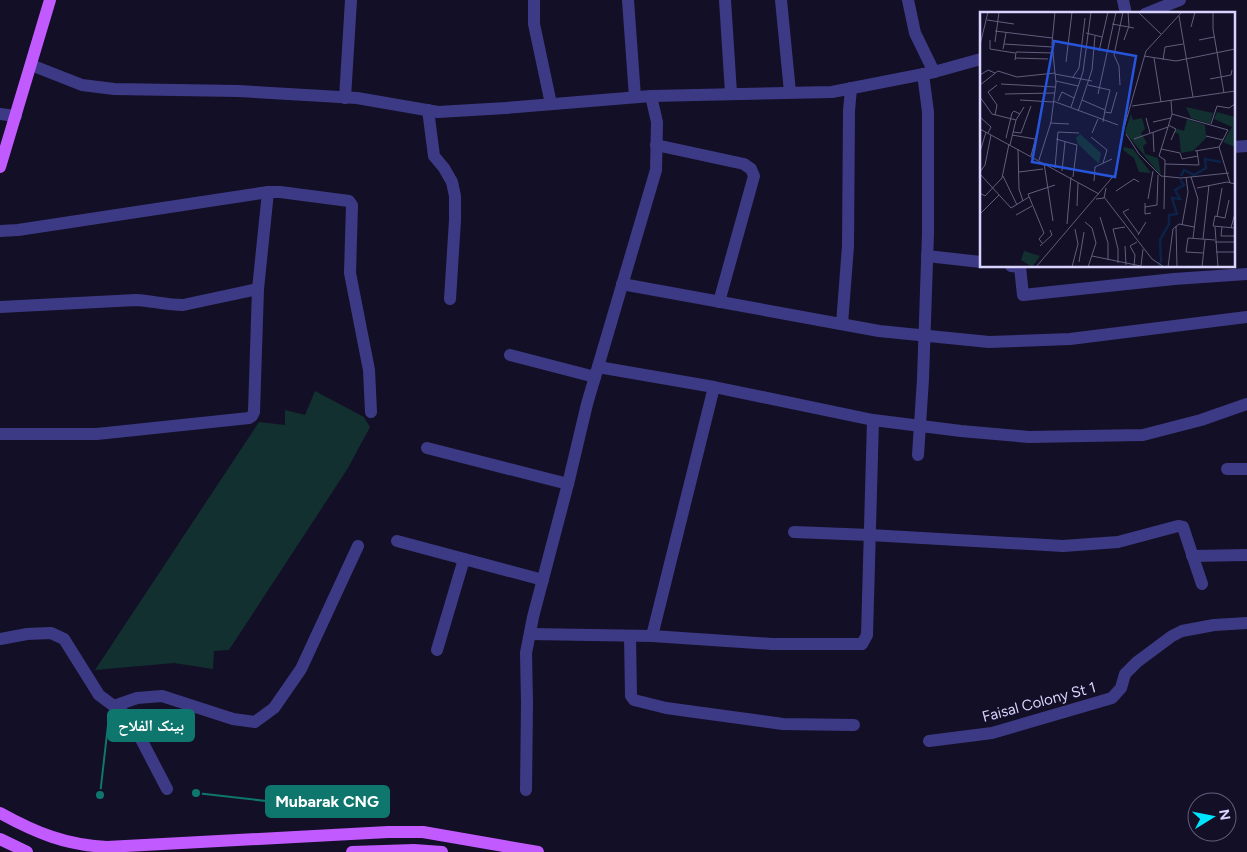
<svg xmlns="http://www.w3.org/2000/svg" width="1247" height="852" viewBox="0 0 1247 852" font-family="Figtree,'Noto Naskh Arabic',sans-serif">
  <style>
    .green { fill: #12302f }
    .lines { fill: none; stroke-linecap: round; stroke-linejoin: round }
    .minor { stroke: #3d3a85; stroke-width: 12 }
    .major { stroke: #c25bff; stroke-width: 12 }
    .labels { text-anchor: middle; stroke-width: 4; stroke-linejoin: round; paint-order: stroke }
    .street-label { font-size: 15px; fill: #d9d4ff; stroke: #130f26 }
    .inset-river { fill: none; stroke: #0c2248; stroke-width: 2.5 }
    .inset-road { fill: none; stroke: #625e7d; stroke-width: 1 }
    .view { fill: #2655da; fill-opacity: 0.15; stroke: #2655da; stroke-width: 2.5 }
    .inset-edge { fill: none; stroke: #d9d4ff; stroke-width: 2.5 }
    .leader { fill: none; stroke: #0f766e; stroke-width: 2 }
    .callout-dot { fill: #0f766e; stroke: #130f26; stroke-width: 2 }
    .callout { fill: #0f766e; stroke: #0f766e; stroke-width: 2 }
    .callout-label { font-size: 16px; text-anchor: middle; font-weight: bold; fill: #fff }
  </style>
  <rect width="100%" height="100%" fill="#130f26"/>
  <polygon class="green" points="315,391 364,417 370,427 348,468 229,650 214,651 213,669 174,663 95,670 259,422 285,425 285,410 305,415"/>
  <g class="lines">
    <g class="minor">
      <polyline points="534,0 534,24 551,104"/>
      <polyline points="628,0 635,97"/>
      <polyline points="725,0 731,93"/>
      <polyline points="781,0 790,92"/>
      <polyline points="908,0 915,33 934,72"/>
      <polyline points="1123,0 1126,14"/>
      <polyline points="1145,14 1180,0"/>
      <polyline points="31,65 82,85 114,89 238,91 357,98 438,112 506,108 651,96 832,92 934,72 981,59"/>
      <polyline points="345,98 351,0"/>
      <polyline points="428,110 434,156 444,168 452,182 455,196 455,220 450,299"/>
      <polyline points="0,114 16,116"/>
      <polyline points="656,145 744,164 751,169 754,176 719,302"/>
      <polyline points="1233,147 1247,146"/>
      <polyline points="0,231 18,230 268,192 280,192 349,201 352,205 350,273 369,370 371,412"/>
      <polyline points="927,256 981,262"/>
      <polyline points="1011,266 1020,267 1023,295 1174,279 1247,274"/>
      <polyline points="622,284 879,331 989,342 1070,339 1247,317"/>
      <path d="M 0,307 L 136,300 C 152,301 167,305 183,305 L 258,289"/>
      <polyline points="842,324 848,246 849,111 851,88"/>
      <polyline points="510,355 595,377"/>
      <polyline points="714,387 873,420 961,431 1029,437 1143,435 1201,420 1247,404"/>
      <polyline points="0,434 97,434 249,418 252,416 254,412 258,289 268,192"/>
      <polyline points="427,448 568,484"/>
      <polyline points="918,455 923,379 928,233 928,112 923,74"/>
      <polyline points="1227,469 1247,469"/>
      <polyline points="794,532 870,535 1063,546 1118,542 1178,526 1183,527 1202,584"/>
      <polyline points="397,541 543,580"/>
      <polyline points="1192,556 1247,555"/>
      <polyline points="530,634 652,636 714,387 598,367"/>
      <polyline points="630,636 631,696 634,700 666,708 783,724 854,725"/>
      <polyline points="652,636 772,644 862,644 867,635 873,420"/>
      <polyline points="0,639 27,634 51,633 64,639 99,695 130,718 167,789"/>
      <polyline points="437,650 464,559"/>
      <polyline points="114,706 137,698 162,696 233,719 255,722 274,708 301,669 358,546"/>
      <polyline points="929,741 992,733 1112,698 1121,688 1125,674 1137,662 1172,636 1182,631 1214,625 1247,623"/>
      <polyline points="526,790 527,703 526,653 533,617 568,484 587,404 656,170 657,122 651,96"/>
    </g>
    <g class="major">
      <polyline points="0,167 50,0"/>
      <path d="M 0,813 C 36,833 66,845 107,847 L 388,832 L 423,832 L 538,852"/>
      <polyline points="0,839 27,852"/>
      <polyline points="352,852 414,850 442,852"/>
    </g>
  </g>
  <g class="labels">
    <g class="street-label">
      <text transform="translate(1039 702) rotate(-15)" y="5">Faisal Colony St 1</text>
    </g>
  </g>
  <g transform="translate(980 12)">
    <rect width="255" height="255" fill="#130f26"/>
    <path d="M 206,95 L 233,101 L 230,112 L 211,106 ZM 237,100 L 255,105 L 255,135 L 243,130 L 252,115 L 234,107 ZM 151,102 L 153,108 L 162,106 L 165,117 L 161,121 L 167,131 L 163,134 L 165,142 L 178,146 L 181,164 L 145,120 ZM 207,107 L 225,113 L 226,126 L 213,139 L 201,141 L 199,122 L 194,120 L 198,117 L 204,119 ZM 100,122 L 121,141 L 119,152 L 98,132 L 96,126 ZM 144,135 L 153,137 L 171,161 L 159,160 L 154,146 L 143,138 ZM 44,239 L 60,244 L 52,255 L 41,248 Z" fill="#12302f"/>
    <path class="inset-river" d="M 201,164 L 204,158 L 214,163 L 226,156 L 225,147 L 241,150M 178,255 L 181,249 L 180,228 L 189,212 L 189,203 L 197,202 L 192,186 L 200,187 L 195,178 L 204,173 L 200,167"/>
    <path class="inset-road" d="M 158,0 L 181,22M 233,0 L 233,17 L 244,81M 199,4 L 213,85M 7,8 L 34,12M 132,12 L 154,16M 211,15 L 215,0M 15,19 L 72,26M 106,21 L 122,25M 10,28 L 10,37 L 35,41M 144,28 L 149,14 L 148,0M 219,28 L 234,25M 15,30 L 19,0M 24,32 L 72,35M 0,33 L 8,0M 23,37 L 26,21M 119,39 L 128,0M 164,44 L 196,49 L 255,37M 35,46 L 68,47M 174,46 L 181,90M 35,48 L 36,40 L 74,41M 183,48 L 185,35 L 203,32M 86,50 L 92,0M 75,62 L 112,69M 0,63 L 8,58 L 15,61M 93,65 L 99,56 L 105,6M 230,67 L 251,63 L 252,58M 76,69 L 98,74M 21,72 L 75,75M 0,73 L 18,59 L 37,65 L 75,61M 108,73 L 130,78 L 125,98M 140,73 L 139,54 L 134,43 L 143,0M 25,82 L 74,81M 118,82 L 136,0M 0,85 L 12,102 L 36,108M 40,88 L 73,90M 102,88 L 112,58 L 115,24M 73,89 L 138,113M 78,89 L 82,80 L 94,86M 152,94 L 255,79M 91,95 L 103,60 L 111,0M 98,99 L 102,88 L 125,98 L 123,110M 125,100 L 131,101 L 137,80M 192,102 L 248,118 L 239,135 L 250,171M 15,103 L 17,93 L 8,80 L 17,73M 0,105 L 11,115 L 8,121M 166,106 L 170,121M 173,110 L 191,106M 70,111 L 89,112M 231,112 L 237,94 L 249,96 L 255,92M 188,113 L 196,117 L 191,128M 0,117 L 119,182M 33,120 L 41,121 L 51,94M 173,120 L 174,140M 112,121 L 118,107M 146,122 L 159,142 L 181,164 L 201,166 L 249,161M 32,123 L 55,127M 226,124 L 243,128M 111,125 L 127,138 L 123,151M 26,126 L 32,101 L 34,99 L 40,102M 76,127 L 97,133 L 93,165M 154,127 L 188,115M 30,133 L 36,108 L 44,95M 38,137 L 39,177 L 43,189M 181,137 L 200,141 L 202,147 L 218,144M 215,139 L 239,135M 0,140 L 6,120M 51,144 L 59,113M 59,148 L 71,110 L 76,71 L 72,31 L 75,0M 64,151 L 73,209M 185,152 L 219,153 L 217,139M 75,156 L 78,120 L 99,121M 82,159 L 85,130M 0,160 L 5,153 L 11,123M 39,160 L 63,157M 0,162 L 31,196 L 49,185M 23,164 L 37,193M 211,165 L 218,187 L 213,226M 114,169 L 115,155 L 132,147M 217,176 L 247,170 L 255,172M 136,179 L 154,167 L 159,170M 0,181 L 5,184 L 22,166 L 29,132M 124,185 L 172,247 L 184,255M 116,187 L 124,186 L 126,176M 168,187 L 173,159M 249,188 L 245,206 L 235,204 L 233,214 L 255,216M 165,191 L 165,202 L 171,201M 97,194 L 98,171M 165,195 L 177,193 L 178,163M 149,197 L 143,200 L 159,222M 184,197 L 185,148 L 179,144 L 192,102 L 191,89M 0,202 L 19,183M 36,203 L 52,194M 120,205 L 128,231 L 128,248M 237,205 L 242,176M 105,210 L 112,216 L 116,231 L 108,255M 87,212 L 91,165M 202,213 L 208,180 L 206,165M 196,214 L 197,255M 235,215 L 238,255M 242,215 L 241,224 L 255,224M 251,216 L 255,201M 158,223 L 166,210M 223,227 L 229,173M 235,230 L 255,230M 62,231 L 59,227 L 64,221 L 48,182 L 75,173M 60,234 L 72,223 L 70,218M 145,234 L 146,253M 236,240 L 255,240M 223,241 L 206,240 L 208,226 L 235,228M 112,244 L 161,254 L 163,237M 99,250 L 104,220M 138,251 L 138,237 L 133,217 L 145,215M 154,254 L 155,243 L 150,234 L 157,230M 56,255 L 136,161 L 142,123 L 166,39 L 202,0M 92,255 L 98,232 L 95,217M 188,255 L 193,217 L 199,212 L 214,215M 222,255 L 225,228"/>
    <path class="view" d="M 74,29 L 156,44 L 135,165 L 52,150 Z"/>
    <rect width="255" height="255" class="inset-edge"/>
  </g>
  <path class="leader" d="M100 795L108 725M196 793L266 801"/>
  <g class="callout-dot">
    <circle cx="100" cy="795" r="5"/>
    <circle cx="196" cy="793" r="5"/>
  </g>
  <g class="callout">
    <rect x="108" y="710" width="86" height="31" rx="5"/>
    <rect x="266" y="786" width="123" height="31" rx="5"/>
  </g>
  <g class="callout-label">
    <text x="151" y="731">بینک الفلاح</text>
    <text x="327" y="807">Mubarak CNG</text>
  </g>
  <g transform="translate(1212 817) rotate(80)"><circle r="24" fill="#130f26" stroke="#625e7d"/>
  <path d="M0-4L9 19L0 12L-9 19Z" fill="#00e5ff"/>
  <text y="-8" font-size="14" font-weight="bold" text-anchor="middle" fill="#d9d4ff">N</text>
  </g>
</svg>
